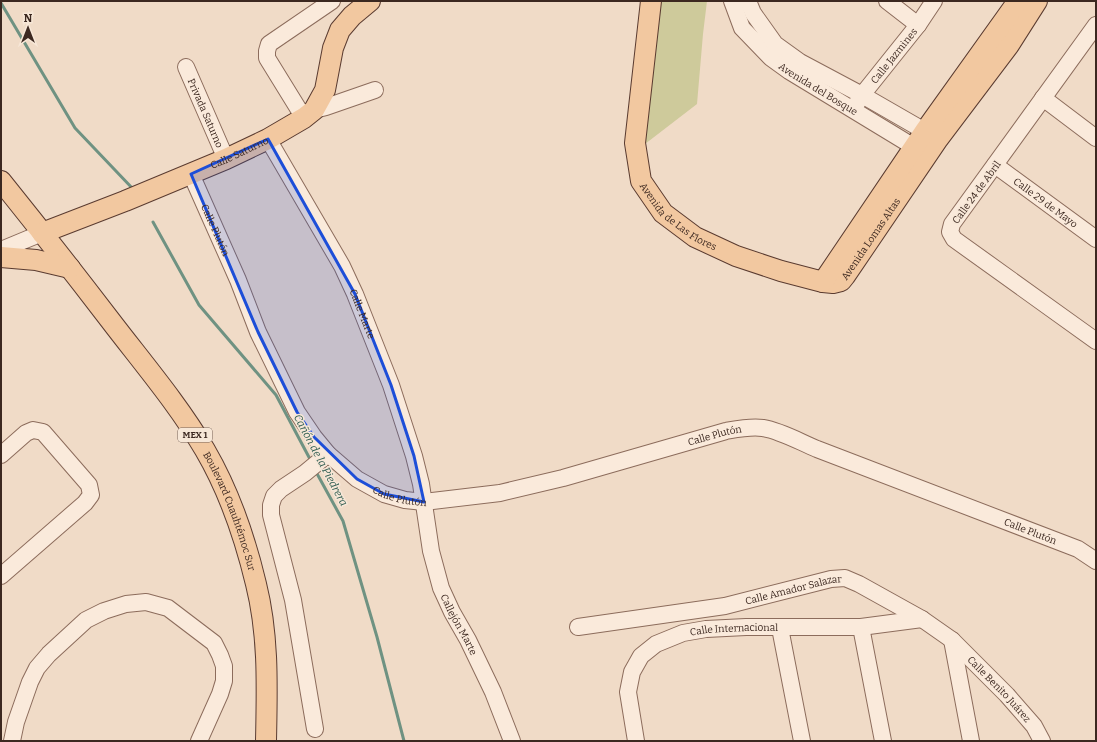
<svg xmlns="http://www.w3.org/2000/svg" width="1097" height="742" viewBox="0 0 1097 742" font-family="Bitter,serif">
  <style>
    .green { fill: #ceca9b }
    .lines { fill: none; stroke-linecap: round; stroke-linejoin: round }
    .stream { stroke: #6f9282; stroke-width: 3 }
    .minor-casing { stroke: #8c6c5c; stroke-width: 18 }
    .major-casing { stroke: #5a3b30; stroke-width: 22 }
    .minor { stroke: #faeadb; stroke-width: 16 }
    .major { stroke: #f2c8a0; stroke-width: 20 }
    .marked { fill: #1d4ed8; fill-opacity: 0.2; stroke: #1d4ed8; stroke-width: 3; stroke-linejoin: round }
    .labels { text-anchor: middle; stroke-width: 3; stroke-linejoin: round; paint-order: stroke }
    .shield { fill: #f7e7d7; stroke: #746157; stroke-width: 1 }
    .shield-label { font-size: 9px; font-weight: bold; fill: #3c2820 }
    .street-label { font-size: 10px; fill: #3c2820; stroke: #f7e7d7 }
    .water-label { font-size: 11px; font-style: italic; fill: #2f5c50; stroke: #f7e7d7 }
  </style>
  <rect width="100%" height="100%" fill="#f0dbc7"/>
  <polygon class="green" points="658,1 707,1 703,34 697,104 645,144"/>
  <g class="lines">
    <g class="stream">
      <polyline points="1,3 75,128 134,190"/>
      <polyline points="153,222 199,305 276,395 311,461"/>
      <polyline points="315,470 343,521 377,637 404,741"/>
    </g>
    <defs>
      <g id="minor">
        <path id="s1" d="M 732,1 L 742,28 L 771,58 L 789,71 L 924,153"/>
        <polyline points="748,1 753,13 775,44 800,62 862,95 935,137"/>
        <polyline points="887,1 918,25"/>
        <polyline points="1096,25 952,224 950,232 954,239 1096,341"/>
        <path id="s2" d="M 186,67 L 226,159"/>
        <polyline points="1043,98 1096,138"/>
        <path id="s3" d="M 857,103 L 862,95 L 918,25 L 934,1"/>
        <polyline points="314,110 326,107 375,90"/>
        <polyline points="304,118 267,58 267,51 269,44 332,1"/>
        <path id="s4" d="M 268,139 L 342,266 L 355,294 L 391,385 L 414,456 L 421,484 L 431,551 L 441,588 L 452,612 L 468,640 L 493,692 L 512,741"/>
        <path id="s5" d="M 995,165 L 1096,239"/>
        <path id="s6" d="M 191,174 L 238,280 L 258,332 L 297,412 L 314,437 L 328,454 L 357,479 L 384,494 L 405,500 L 424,502 L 500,493 L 563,478 L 726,431 C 737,429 751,426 763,428 C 781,431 800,442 817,449 L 1078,549 L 1096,561"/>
        <polyline points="1,250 42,233"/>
        <polyline points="1,455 26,433 33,430 43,432 89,485 91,495 85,503 1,576"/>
        <path id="s7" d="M 578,627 L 725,606 L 831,579 L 845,578 L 859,584 L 922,619 L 952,640 L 1007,695 L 1034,726 L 1042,741"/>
        <polyline points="861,627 883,741"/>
        <polyline points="780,628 802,741"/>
        <polyline points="952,640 971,741"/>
        <polyline points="315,729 293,600 271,515 271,505 274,496 281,489 305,473 328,454"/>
        <polyline points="12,741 16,722 30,682 37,668 49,654 86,620 104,611 126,604 146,602 168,608 214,643 220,655 224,666 224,681 220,694 199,741"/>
        <path id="s8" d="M 636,741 L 628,692 L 632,672 L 641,656 L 656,644 L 683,633 L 706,629 L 746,627 L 861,627 L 922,619"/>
      </g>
      <g id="major">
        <path id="s9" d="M 651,1 L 635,143 L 641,181 L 663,213 L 695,237 L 736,256 L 781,271 L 823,282 L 833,283 L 841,281 L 845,276 L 938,139 L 1009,45 L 1037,1"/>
        <path id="s10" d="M 1,181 C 38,227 74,273 110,320 C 142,362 178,404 205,450 C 229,491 245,538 256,584 C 269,636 267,688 266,741"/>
        <path id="s11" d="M 42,233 L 125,201 L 226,159 L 268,139 L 304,118 L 314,110 L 325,90 L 333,48 L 340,30 L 352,16 L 370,1"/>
        <polyline points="1,257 36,260 70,268"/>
        <polyline points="823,282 925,131 1018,1"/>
      </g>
    </defs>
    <use href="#minor" class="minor-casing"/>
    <use href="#major" class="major-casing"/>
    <use href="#minor" class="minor"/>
    <use href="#major" class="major"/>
  </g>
  <path class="marked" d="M 268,139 L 355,294 L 391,385 L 414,456 L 424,502 L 384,494 L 357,479 L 314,437 L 297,412 L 258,332 L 191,174 Z"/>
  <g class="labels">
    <rect class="shield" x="178" y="428" width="34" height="14" rx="3"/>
    <g class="shield-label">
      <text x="195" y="438">MEX 1</text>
    </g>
    <g class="street-label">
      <text dy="4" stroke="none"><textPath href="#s3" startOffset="60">Calle Jazmines</textPath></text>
      <text dy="4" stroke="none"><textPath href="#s1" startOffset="127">Avenida del Bosque</textPath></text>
      <text dy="4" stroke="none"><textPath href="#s2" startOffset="50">Privada Saturno</textPath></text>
      <text dy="4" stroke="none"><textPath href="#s11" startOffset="213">Calle Saturno</textPath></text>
      <text transform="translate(976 192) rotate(-54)" y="4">Calle 24 de Abril</text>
      <text dy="4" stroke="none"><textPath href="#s5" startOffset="63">Calle 29 de Mayo</textPath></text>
      <text dy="4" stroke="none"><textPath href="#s9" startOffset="234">Avenida de Las Flores</textPath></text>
      <text dy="4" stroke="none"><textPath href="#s6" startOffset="61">Calle Plutón</textPath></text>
      <text dy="4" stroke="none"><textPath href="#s9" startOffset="466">Avenida Lomas Altas</textPath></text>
      <text dy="4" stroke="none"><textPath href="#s4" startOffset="199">Calle Marte</textPath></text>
      <text dy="4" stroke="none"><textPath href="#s6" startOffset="722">Calle Plutón</textPath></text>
      <text dy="4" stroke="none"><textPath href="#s6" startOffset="398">Calle Plutón</textPath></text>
      <text dy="4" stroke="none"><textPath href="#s10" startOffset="404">Boulevard Cuauhtémoc Sur</textPath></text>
      <text dy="4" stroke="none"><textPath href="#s6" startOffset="1058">Calle Plutón</textPath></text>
      <text dy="4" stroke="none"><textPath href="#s7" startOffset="219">Calle Amador Salazar</textPath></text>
      <text dy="4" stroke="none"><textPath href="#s4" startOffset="526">Callejón Marte</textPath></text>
      <text dy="4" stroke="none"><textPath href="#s8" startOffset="188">Calle Internacional</textPath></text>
      <text dy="4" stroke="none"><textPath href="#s7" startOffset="464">Calle Benito Juárez</textPath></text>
    </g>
    <g class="water-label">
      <text transform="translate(321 460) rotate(62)" y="4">Cañón de la Piedrera</text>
    </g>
  </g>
  <rect width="1097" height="742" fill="none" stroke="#3c2820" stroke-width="4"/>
  <g transform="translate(28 28)" stroke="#f7e7d7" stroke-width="3" paint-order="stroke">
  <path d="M0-3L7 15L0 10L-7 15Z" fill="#3c2820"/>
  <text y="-6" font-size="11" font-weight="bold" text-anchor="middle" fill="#3c2820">N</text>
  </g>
</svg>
